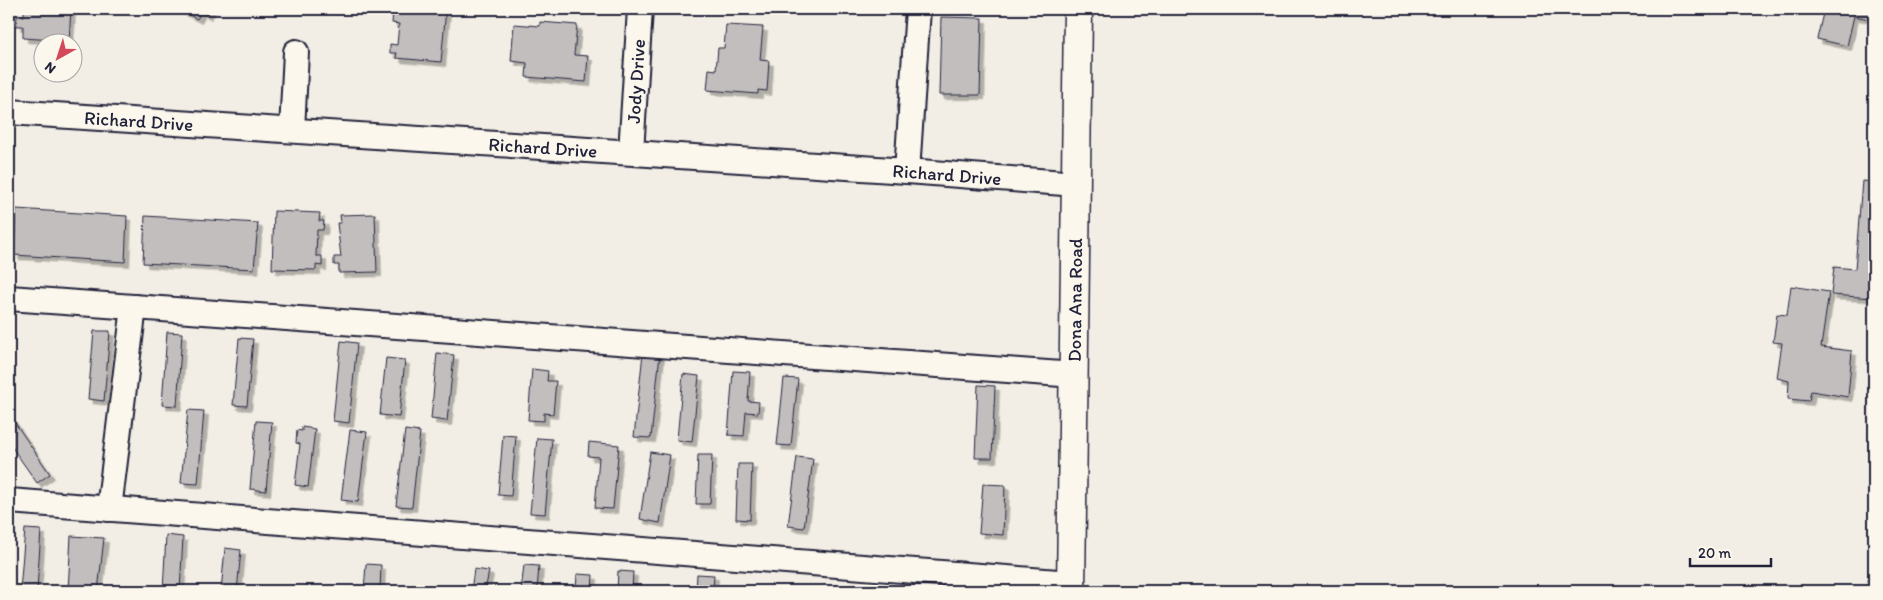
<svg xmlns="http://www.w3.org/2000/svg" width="1883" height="600" viewBox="0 0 1883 600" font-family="Itim,sans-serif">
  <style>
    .building { fill: #c2bebe; stroke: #22223b; filter: url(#shadow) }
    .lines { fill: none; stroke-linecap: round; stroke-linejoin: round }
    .minor-casing { stroke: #22223b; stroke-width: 28 }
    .tertiary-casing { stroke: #22223b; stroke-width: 31 }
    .path { stroke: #22223b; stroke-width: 3; stroke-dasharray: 1 4; stroke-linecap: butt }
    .minor { stroke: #fbf7ec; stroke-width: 24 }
    .tertiary { stroke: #fbf7ec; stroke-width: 28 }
    .labels { text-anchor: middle; stroke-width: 4; stroke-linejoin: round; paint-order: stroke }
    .street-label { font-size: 19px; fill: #22223b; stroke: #fbf7ec }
  </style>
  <defs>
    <filter id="shadow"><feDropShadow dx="4.5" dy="4.5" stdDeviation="0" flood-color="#0004"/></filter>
  </defs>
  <rect width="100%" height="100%" fill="#f2eee5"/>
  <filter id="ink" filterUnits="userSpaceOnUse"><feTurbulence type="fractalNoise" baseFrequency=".02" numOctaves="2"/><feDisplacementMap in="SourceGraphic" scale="10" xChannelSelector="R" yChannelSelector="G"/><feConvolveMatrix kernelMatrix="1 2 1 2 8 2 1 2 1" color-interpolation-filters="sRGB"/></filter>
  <g filter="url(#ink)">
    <g class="building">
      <polygon points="24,9 71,9 69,41 23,38 23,26 16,26 17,16 24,16"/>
      <polygon points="178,9 211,9 207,15 201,12 197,19"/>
      <polygon points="403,9 446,9 441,62 396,58 397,53 390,53 390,44 397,45 399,24 392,23 393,10 402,11"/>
      <polygon points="1824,9 1874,9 1874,20 1854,16 1847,46 1817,39"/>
      <polygon points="941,17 982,18 980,95 939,95"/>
      <polygon points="540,22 577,25 574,55 588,56 586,82 526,77 527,63 511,61 514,24 540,26"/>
      <polygon points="726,25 763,27 760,60 769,61 767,91 758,90 758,94 707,90 709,69 716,70 718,48 724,48"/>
      <polygon points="1862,181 1874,182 1874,298 1831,295 1834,267 1855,269"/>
      <polygon points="16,209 127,216 125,262 14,255"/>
      <polygon points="274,211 320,213 319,221 324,221 323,230 317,230 316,256 322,256 322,266 316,265 316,270 272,269"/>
      <polygon points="375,214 377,272 339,273 339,265 334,265 334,257 341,257 337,223 341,223 340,215"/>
      <polygon points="145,216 258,223 254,269 143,263"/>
      <polygon points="1791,286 1829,292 1821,347 1852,351 1848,397 1811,391 1809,401 1788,399 1789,381 1777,378 1782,343 1773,342 1777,314 1787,315"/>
      <polygon points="94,331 110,331 104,401 88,399"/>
      <polygon points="167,332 182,333 177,406 162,405"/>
      <polygon points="239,338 253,339 247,406 233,405"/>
      <polygon points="341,341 357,343 349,423 333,421"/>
      <polygon points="437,353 454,355 447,421 431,419"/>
      <polygon points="643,353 660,354 651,438 634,437"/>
      <polygon points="386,358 405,360 399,417 380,415"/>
      <polygon points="532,369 548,371 547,381 556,381 553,414 544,413 544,421 528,420"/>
      <polygon points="733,371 750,372 748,401 759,402 758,413 746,412 744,436 728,435"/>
      <polygon points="683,374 699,376 692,442 677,440"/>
      <polygon points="784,378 798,379 791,446 777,445"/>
      <polygon points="978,385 995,386 992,458 975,458"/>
      <polygon points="188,410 204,411 198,484 181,483"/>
      <polygon points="9,414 50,474 37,483 9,443"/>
      <polygon points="256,421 272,422 266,491 250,489"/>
      <polygon points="302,427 315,429 308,487 295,485 300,444 296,443 297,430 302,431"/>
      <polygon points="350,430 367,432 358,502 341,500"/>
      <polygon points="405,430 420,432 412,507 396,506"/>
      <polygon points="503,435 516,436 511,496 498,495"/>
      <polygon points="537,438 552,439 545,514 530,513"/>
      <polygon points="589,442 619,445 613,509 595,508 599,457 588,456"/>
      <polygon points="650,452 670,455 660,523 640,519"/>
      <polygon points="698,455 712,455 710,504 696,504"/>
      <polygon points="797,457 813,459 804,528 788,526"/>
      <polygon points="738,464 752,464 750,520 736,519"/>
      <polygon points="983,484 1005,485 1003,535 979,533"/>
      <polygon points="25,529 41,530 37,590 54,591 20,591"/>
      <polygon points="166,535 183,537 180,591 163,591"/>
      <polygon points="71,536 104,538 98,591 68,591"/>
      <polygon points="225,548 241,550 237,591 221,591"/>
      <polygon points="366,564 381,565 380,591 364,591"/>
      <polygon points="524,565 539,566 537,591 521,591"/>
      <polygon points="474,569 489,571 485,591 471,591"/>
      <polygon points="618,571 633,572 632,591 617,591"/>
      <polygon points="577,574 593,575 592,591 576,591"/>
      <polygon points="697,574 714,575 713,591 696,591"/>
      <polygon points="741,586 756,588 756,591 740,591"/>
    </g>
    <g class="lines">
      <defs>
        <g id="minor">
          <path id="s1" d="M 9,112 L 907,171 L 1077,184"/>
          <polyline points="292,130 296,52"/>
          <path id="s2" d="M 631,152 L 640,9"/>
          <polyline points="907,171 918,9"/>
          <polyline points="9,298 1075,375"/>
          <polyline points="9,501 1071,583"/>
          <polyline points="109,509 134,307"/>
        </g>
        <g id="tertiary">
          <path id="s3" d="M 1071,591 L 1078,9"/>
        </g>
      </defs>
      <use href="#minor" class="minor-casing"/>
      <use href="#tertiary" class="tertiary-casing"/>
      <polyline class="path" points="1866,591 1874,545"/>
      <use href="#minor" class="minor"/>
      <use href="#tertiary" class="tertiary"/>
    </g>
  </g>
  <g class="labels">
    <g class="street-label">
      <text dy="7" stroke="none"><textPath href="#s2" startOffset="71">Jody Drive</textPath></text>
      <text dy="7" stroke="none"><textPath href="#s1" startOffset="130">Richard Drive</textPath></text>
      <text dy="7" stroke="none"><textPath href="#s1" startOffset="535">Richard Drive</textPath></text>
      <text dy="7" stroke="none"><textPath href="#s1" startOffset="940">Richard Drive</textPath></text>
      <text dy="7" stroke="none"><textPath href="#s3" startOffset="291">Dona Ana Road</textPath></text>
    </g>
  </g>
  <rect width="1883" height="600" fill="none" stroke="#fbf7ec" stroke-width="30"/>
  <rect x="15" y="15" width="1853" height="570" fill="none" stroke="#22223b" stroke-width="2" filter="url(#ink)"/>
  <g transform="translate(58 58) rotate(219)"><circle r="24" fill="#fbf7ec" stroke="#a4a2a5"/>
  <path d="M0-4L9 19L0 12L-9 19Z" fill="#d1495b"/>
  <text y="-8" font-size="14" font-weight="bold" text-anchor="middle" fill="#22223b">N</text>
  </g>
  <path d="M1690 558v8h81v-8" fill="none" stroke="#22223b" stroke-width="2.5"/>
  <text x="1698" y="558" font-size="15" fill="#22223b" stroke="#fbf7ec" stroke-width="4" paint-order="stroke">20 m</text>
</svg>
